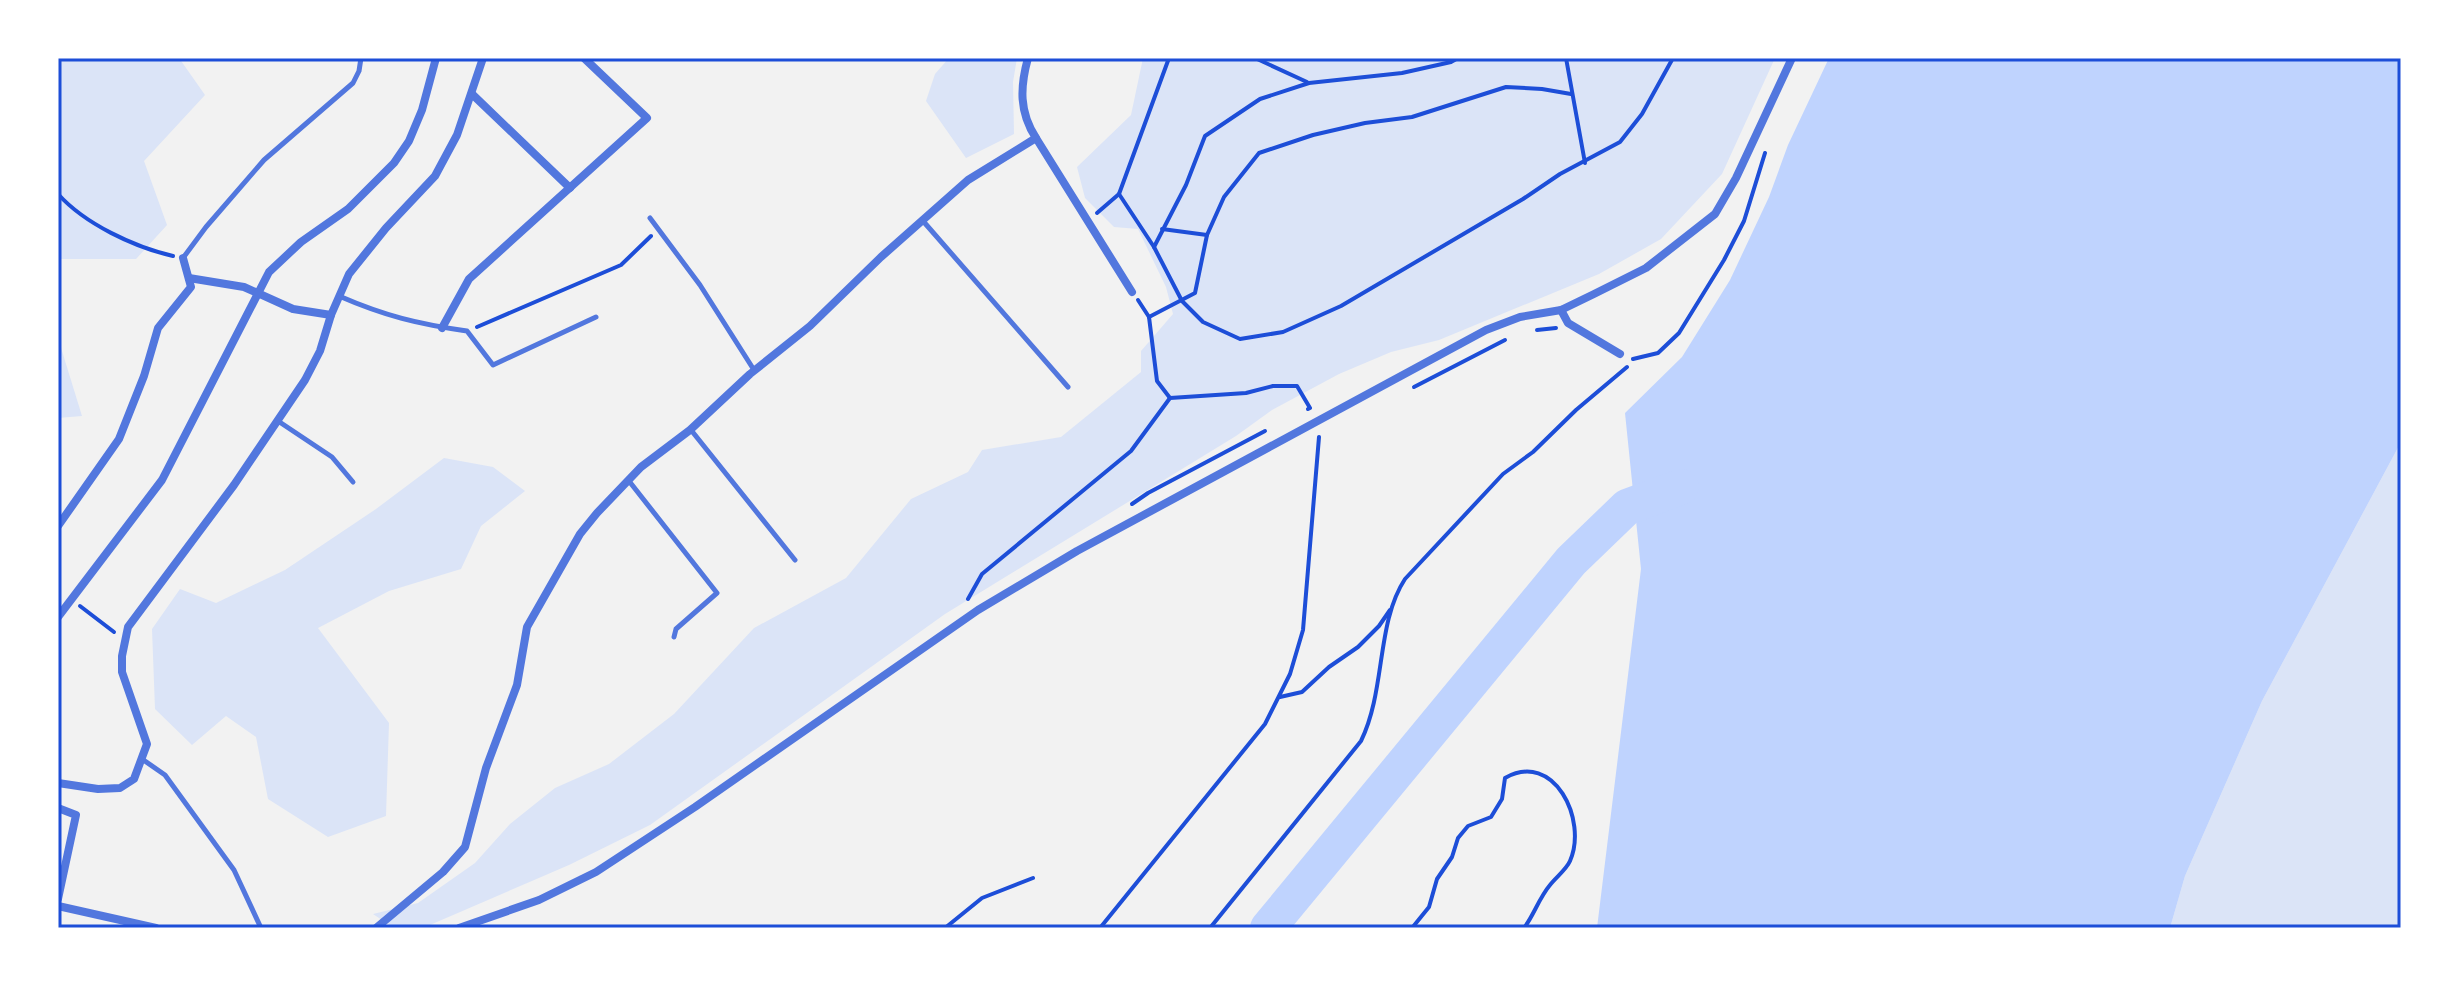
<svg xmlns="http://www.w3.org/2000/svg" width="2459" height="986" viewBox="0 0 2459 986" font-family="'IBM Plex Serif',serif">
  <style>
    .green { fill: #dbe4f7 }
    .water { fill: #bfd3fe }
    .lines { fill: none; stroke-linecap: round; stroke-linejoin: round }
    .river { stroke: #bfd3fe; stroke-width: 36 }
    .path { stroke: #1d4ed8; stroke-width: 4 }
    .service { stroke: #5277de; stroke-width: 5 }
    .minor { stroke: #5277de; stroke-width: 8 }
    .neatline { fill: none; stroke: #1d4ed8; stroke-width: 3 }
  </style>
  <rect width="100%" height="100%" fill="#f2f2f2"/>
  <g class="green">
    <polygon points="58,58 179,58 205,95 144,161 167,225 136,259 58,259"/>
    <polygon points="949,58 1017,58 1013,82 1014,134 966,158 926,101 935,74"/>
    <polygon points="1143,58 1775,58 1722,174 1661,239 1599,274 1439,340 1391,352 1339,374 1272,410 1236,436 945,614 650,825 569,865 423,928 394,928 373,914 418,903 475,863 510,824 555,788 609,764 674,714 754,628 846,578 911,499 968,472 982,450 1061,437 1141,372 1141,351 1173,314 1166,287 1138,229 1114,227 1085,198 1077,167 1131,115"/>
    <polygon points="58,338 82,416 58,418"/>
    <polygon points="2401,442 2401,928 2170,928 2185,876 2262,701"/>
    <polygon points="444,458 493,467 525,491 481,526 461,569 389,591 318,628 389,723 386,816 328,837 268,799 256,737 226,716 192,745 155,709 152,629 180,589 216,603 285,570 376,509"/>
  </g>
  <polygon class="water" points="1829,58 2401,58 2401,442 2262,701 2185,876 2170,928 1597,928 1641,569 1625,413 1682,357 1730,280 1769,197 1788,145"/>
  <g class="lines">
    <polyline class="river" points="1268,928 1571,561 1627,507 1681,487"/>
    <g class="path">
      <polyline points="1255,58 1307,82"/>
      <polyline points="1566,58 1585,163"/>
      <path d="M 58,194 C 85,224 134,247 173,256"/>
      <polyline points="1119,194 1154,247 1182,301 1203,322 1240,339 1283,332 1341,306 1523,199 1560,174 1620,142 1642,114 1673,58"/>
      <polyline points="1097,213 1119,194 1169,58"/>
      <polyline points="1162,229 1207,235"/>
      <polyline points="1154,247 1186,185 1205,136 1260,99 1309,83 1402,73 1451,62 1458,58"/>
      <polyline points="1138,300 1149,317 1157,381 1170,398"/>
      <polyline points="1149,317 1195,293 1207,235 1224,197 1259,153 1313,135 1365,123 1412,117 1506,87 1542,89 1571,94"/>
      <polyline points="477,327 621,265 651,236"/>
      <polyline points="1537,330 1556,328"/>
      <polyline points="1633,359 1658,353 1679,333 1724,260 1744,221 1765,153"/>
      <polyline points="1414,387 1505,340"/>
      <polyline points="1132,504 1148,493 1265,431"/>
      <polyline points="968,599 982,574 1131,451 1170,398 1246,393 1273,386 1297,386 1310,408 1308,409"/>
      <polyline points="80,606 114,632"/>
      <polyline points="1280,697 1302,692 1329,667 1358,647 1379,626 1390,610"/>
      <polyline points="945,928 982,898 1033,878"/>
      <polyline points="1100,928 1265,724 1290,674 1303,630 1319,437"/>
      <path d="M 1210,928 L 1361,741 C 1386,690 1376,623 1405,579 L 1503,474 L 1533,452 L 1576,410 L 1627,367"/>
      <path d="M 1412,928 L 1429,907 L 1437,879 L 1452,857 L 1458,838 L 1468,826 L 1491,817 L 1502,799 L 1505,778 C 1554,750 1588,820 1570,861 C 1566,870 1556,877 1550,885 C 1539,898 1534,915 1524,928"/>
    </g>
    <g class="service">
      <polyline points="650,218 700,285 754,370"/>
      <polyline points="923,221 1068,387"/>
      <polyline points="183,258 206,227 264,160 353,83 359,71 361,58"/>
      <path d="M 339,296 C 385,316 418,324 467,331 L 493,365 L 596,317"/>
      <polyline points="278,421 332,457 353,482"/>
      <polyline points="691,430 795,560"/>
      <polyline points="629,481 717,593 676,629 674,637"/>
      <polyline points="142,759 165,775 234,870 261,928"/>
    </g>
    <g class="minor">
      <polyline points="472,94 570,188"/>
      <polyline points="1036,138 1132,292"/>
      <polyline points="189,278 244,287 293,309 331,315"/>
      <polyline points="1561,310 1568,323 1620,354"/>
      <polyline points="442,328 469,279 647,118 584,58"/>
      <polyline points="58,526 119,439 144,376 158,328 191,287 183,258"/>
      <polyline points="58,617 162,480 269,272 301,242 348,209 394,163 409,141 422,110 436,58"/>
      <polyline points="58,783 98,789 120,788 134,779 147,744 122,672 122,656 128,627 234,485 305,380 320,351 331,315 349,274 386,228 435,176 457,135 483,58"/>
      <polyline points="58,808 76,815 58,899"/>
      <polyline points="58,906 156,928"/>
      <path d="M 376,928 L 443,872 L 465,847 L 486,768 L 517,685 L 527,627 L 580,534 L 597,513 L 641,467 L 690,430 L 750,374 L 810,326 L 881,257 L 968,180 L 1036,138 C 1019,112 1020,87 1028,58"/>
      <polyline points="459,928 539,900 596,872 695,807 978,610 1077,551 1486,330 1520,317 1561,310 1594,294 1646,268 1715,214 1736,178 1792,58"/>
    </g>
  </g>
  <rect width="2459" height="986" fill="none" stroke="#ffffff" stroke-width="120"/>
  <rect x="60" y="60" width="2339" height="866" class="neatline"/>
</svg>
